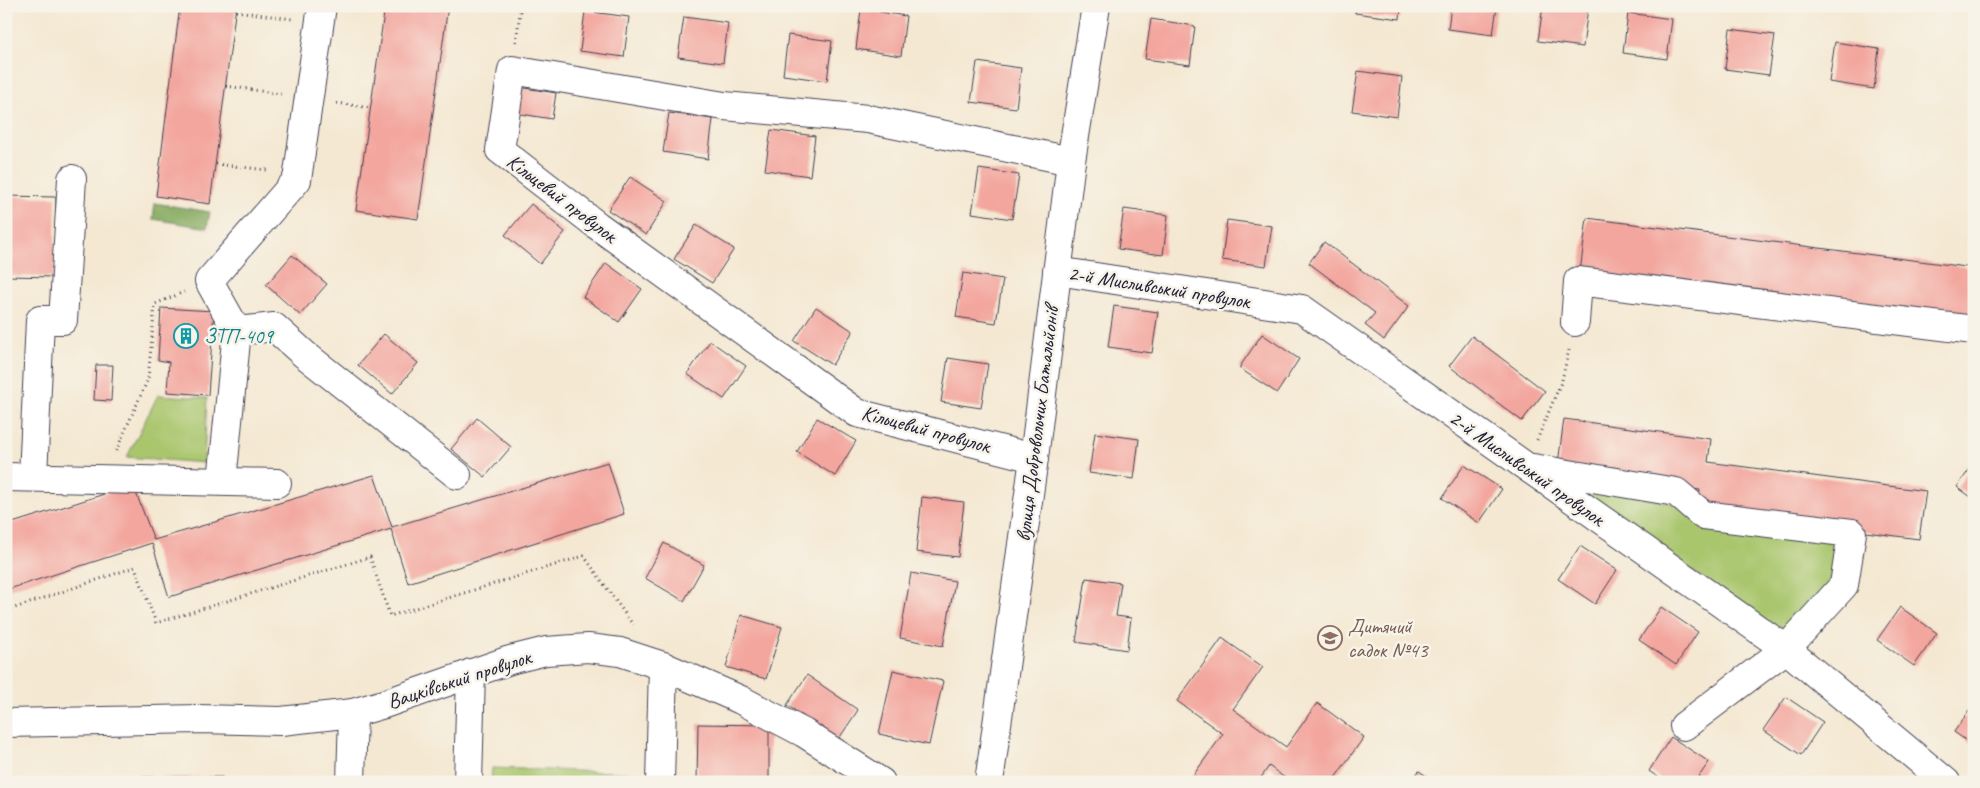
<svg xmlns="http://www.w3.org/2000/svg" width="1980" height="788" viewBox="0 0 1980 788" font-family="Caveat,sans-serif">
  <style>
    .green { fill: #a9c66d; stroke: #667454 }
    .forest { fill: #86ab60; stroke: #54664e }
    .building { fill: #f3a69e }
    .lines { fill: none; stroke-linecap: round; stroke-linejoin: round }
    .minor-casing { stroke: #424052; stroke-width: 30 }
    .path { stroke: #424052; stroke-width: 3; stroke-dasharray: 1 4; stroke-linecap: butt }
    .minor { stroke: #fff; stroke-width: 28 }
    .labels { text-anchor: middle; stroke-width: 5; stroke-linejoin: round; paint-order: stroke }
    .street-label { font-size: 21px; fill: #22223b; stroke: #f7f3e8 }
    .culture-label { font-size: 21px; fill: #0d838f; stroke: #f7f3e8; text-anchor: start }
    .education-label { font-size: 21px; fill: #785e54; stroke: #f7f3e8; text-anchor: start }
  </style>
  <rect width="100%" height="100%" fill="#f7f3e8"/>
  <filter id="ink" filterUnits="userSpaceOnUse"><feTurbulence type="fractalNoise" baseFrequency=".02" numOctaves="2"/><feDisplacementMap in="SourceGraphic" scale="10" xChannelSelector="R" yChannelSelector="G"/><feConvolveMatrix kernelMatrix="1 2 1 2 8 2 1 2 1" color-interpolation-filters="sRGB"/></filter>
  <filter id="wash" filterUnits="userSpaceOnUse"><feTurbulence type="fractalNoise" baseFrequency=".0096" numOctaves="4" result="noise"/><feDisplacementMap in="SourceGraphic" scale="20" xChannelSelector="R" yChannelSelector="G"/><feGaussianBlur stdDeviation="1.12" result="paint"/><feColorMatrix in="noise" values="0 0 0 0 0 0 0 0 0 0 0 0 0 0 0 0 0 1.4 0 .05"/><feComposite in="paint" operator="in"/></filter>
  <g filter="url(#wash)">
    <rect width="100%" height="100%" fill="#f4e8d2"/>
    <g class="green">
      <polygon points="158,395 207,398 204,463 127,457"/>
      <polygon points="1592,485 1838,541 1833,584 1784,635 1587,498"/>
      <polygon points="492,768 639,773 639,782 491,782"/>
    </g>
    <polygon class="forest" points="155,203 210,212 207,228 153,219"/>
    <g id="blocks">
      <g class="building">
        <polygon points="180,6 236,6 210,204 156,196"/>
        <polygon points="385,6 448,6 418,219 356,210"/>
        <polygon points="1356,6 1401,6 1400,19 1355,13"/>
        <polygon points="1451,6 1497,6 1493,35 1448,29"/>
        <polygon points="1543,6 1588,7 1583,47 1538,41"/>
        <polygon points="861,9 906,16 901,56 856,49"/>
        <polygon points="585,11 629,17 624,57 580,51"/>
        <polygon points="1628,13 1672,19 1667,59 1623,53"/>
        <polygon points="684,17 728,23 723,63 678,57"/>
        <polygon points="1151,19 1195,26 1190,65 1145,59"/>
        <polygon points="1730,29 1775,35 1769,75 1725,69"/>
        <polygon points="788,35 832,41 827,81 783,75"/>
        <polygon points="1835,42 1879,49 1874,89 1829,82"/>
        <polygon points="977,62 1021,68 1016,108 971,102"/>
        <polygon points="1358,71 1402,77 1397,117 1352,111"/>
        <polygon points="519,87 556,93 552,119 515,113"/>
        <polygon points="669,113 713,119 708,159 663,152"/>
        <polygon points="771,130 815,136 810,176 765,170"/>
        <polygon points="979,169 1019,175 1012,219 972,213"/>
        <polygon points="630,177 667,201 646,235 608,210"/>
        <polygon points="6,196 56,197 54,277 6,276"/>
        <polygon points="531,204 565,232 540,264 505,235"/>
        <polygon points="1124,209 1168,215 1163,255 1118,249"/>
        <polygon points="1587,218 1974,268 1974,323 1580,272"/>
        <polygon points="1227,220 1272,226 1266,266 1222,260"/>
        <polygon points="696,225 734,249 712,283 674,259"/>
        <polygon points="1324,242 1409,306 1384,340 1365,325 1375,313 1309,263"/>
        <polygon points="292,255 327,284 300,315 266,285"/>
        <polygon points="606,263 642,289 619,322 583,297"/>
        <polygon points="963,273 1003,279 996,323 956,317"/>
        <polygon points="1114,306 1158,312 1152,353 1108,347"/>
        <polygon points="816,307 853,331 832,365 794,341"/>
        <polygon points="161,308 214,311 208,395 167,392 169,362 158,360"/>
        <polygon points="384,334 418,363 392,394 358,365"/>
        <polygon points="1262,334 1299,359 1277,393 1239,368"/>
        <polygon points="1472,336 1545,391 1522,421 1449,366"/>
        <polygon points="710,341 746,366 724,399 687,374"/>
        <polygon points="948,358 988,364 981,408 941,402"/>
        <polygon points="96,365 113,365 111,401 94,400"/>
        <polygon points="477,418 511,447 485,477 451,449"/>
        <polygon points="817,418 856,441 835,476 797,452"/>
        <polygon points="1564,419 1711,439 1708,462 1926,491 1919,539 1698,510 1700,490 1557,471"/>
        <polygon points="1095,433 1139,439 1134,479 1089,473"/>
        <polygon points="608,462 624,514 408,583 391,529 169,597 152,543 6,590 6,525 133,485 154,540 374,475 392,527"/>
        <polygon points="1974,463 1974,499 1957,487"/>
        <polygon points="1464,465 1502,489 1479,523 1442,498"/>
        <polygon points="922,497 964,502 958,557 916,552"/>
        <polygon points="664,543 704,565 684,601 645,578"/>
        <polygon points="1580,546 1617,570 1595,604 1558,579"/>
        <polygon points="911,573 955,581 943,646 900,638"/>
        <polygon points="1086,578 1121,583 1116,616 1131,618 1127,650 1076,642"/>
        <polygon points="1661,607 1698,632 1676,665 1639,640"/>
        <polygon points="1900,607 1937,633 1914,666 1877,640"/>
        <polygon points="741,615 782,627 766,679 726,667"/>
        <polygon points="1222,638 1263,667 1233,709 1286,747 1317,703 1364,737 1332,782 1290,782 1269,766 1258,782 1199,782 1192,777 1223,734 1177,701"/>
        <polygon points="893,670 943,681 929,745 879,734"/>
        <polygon points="807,675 858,710 838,740 787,705"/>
        <polygon points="1786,697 1823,722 1801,755 1763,730"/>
        <polygon points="1974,704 1974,746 1954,732"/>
        <polygon points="698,724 769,725 769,782 697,782"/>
        <polygon points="1671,737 1709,762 1695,782 1665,782 1649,771"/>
        <polygon points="1419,771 1435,782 1411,782"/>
        <rect x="125" y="777" width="97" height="5"/>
      </g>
    </g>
  </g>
  <g filter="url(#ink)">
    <use href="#blocks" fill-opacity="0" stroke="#424052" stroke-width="1"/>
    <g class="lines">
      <defs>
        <g id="minor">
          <polyline points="1057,271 1302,309 1786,649 1946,782"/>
          <polyline points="1575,322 1578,281 1974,330"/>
          <polyline points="237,331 274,327 304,354 457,475"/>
          <polyline points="1034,458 857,413 598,226 500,150 512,70 724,106 868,119 1071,161"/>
          <polyline points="1533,468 1676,492 1703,515 1852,533 1844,585 1786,649 1684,726"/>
          <polyline points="6,477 277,483"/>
          <polyline points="33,477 40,320 63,320 72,179"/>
          <polyline points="222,481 237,331 209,281 297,180 322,6"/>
          <polyline points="6,723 199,719 281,721 353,713 384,704 510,660 546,651 588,648 620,652 663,666 741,700 804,733 881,782"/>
          <polyline points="351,782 353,713"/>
          <polyline points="468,782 471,673"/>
          <polyline points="660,782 663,666"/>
          <polyline points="989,782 1034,458 1071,161 1096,6"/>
        </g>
      </defs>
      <use href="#minor" class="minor-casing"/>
      <g class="path">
        <polyline points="236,11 292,19"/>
        <polyline points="516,42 521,6"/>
        <polyline points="226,86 281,94"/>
        <polyline points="337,103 371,108"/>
        <polyline points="216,164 267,170"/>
        <polyline points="1537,440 1562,380 1569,350"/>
        <polyline points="116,451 148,379 155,304 184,292"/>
        <polyline points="6,611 135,567 156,623 370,557 390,616 584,556 633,625"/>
      </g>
      <use href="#minor" class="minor"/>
    </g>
  </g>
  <defs>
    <symbol id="building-ring" viewBox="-11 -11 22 22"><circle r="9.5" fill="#f7f3e8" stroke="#0f9aa8" stroke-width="1.5"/><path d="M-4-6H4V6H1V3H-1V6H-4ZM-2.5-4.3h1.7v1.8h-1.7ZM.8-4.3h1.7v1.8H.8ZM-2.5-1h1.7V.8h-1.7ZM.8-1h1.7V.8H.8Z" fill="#0f9aa8"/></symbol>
    <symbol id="school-ring" viewBox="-11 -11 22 22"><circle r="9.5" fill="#f7f3e8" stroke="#8d6e63" stroke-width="1.5"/><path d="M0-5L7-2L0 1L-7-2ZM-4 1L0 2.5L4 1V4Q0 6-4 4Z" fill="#8d6e63"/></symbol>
  </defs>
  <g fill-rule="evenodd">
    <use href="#building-ring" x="172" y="322" width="28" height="28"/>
    <use href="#school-ring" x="1316" y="624" width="28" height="28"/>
  </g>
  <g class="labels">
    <g class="street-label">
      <text transform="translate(562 198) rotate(37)" y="7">Кільцевий провулок</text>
      <text transform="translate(1159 287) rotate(9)" y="7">2-й Мисливський провулок</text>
      <text transform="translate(1037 424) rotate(-83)" y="7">вулиця Добровольчих Батальйонів</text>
      <text transform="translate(926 429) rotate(15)" y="7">Кільцевий провулок</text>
      <text transform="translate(1527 468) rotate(35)" y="7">2-й Мисливський провулок</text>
      <text transform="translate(459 679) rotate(-18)" y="7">Вацківський провулок</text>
    </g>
    <g class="culture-label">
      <text x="204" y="343">ЗТП-409</text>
    </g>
    <g class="education-label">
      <text x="1348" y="633">Дитячий<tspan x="1348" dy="24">садок №43</tspan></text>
    </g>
  </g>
  <rect width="1980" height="788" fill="none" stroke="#f7f3e8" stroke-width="25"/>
</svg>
